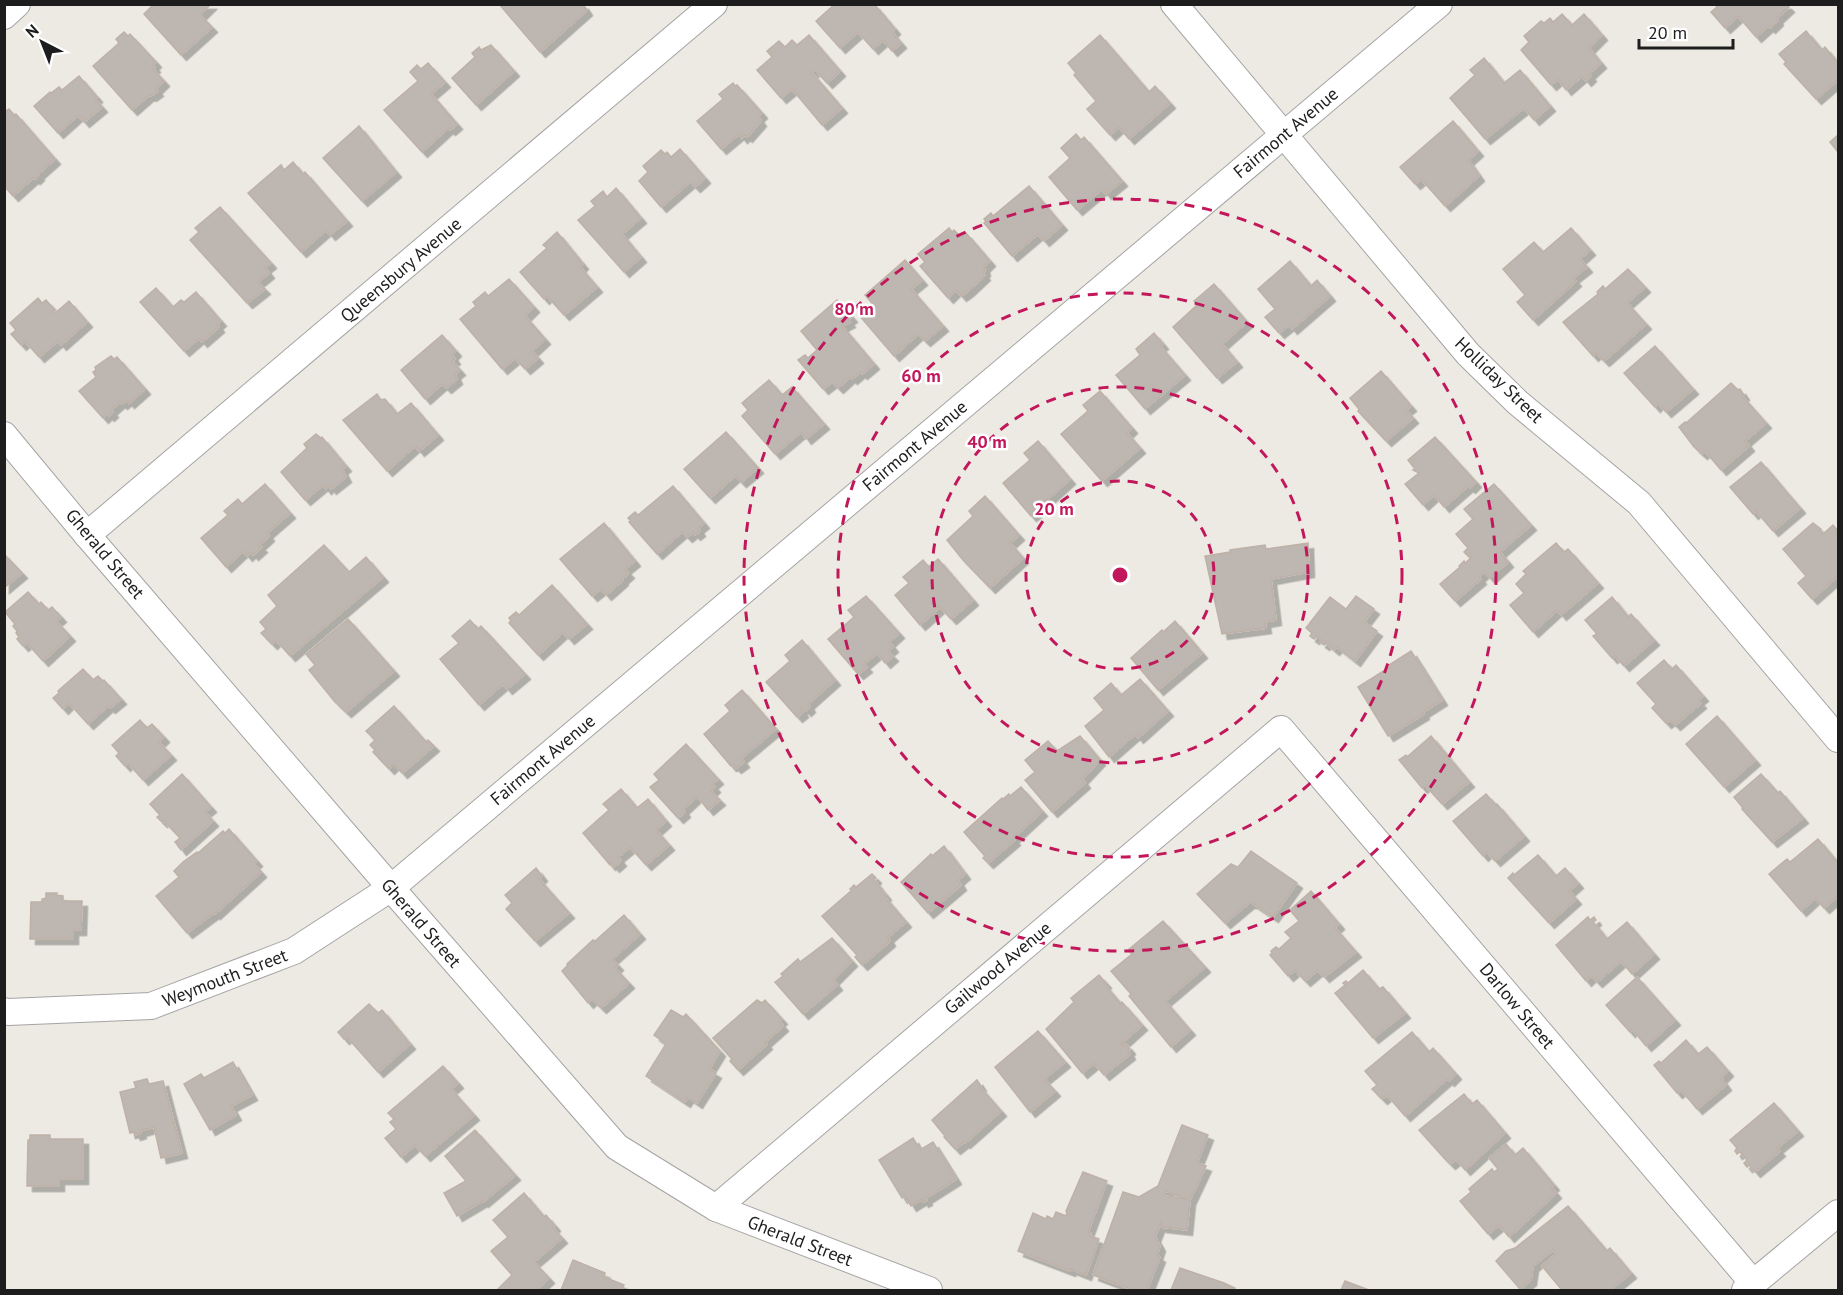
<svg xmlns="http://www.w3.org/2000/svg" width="1843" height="1295" viewBox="0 0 1843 1295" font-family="'PT Sans',sans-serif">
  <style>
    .building { fill: #beb6b0; stroke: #beb1a7; stroke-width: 1.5; fill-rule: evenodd; filter: url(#shadow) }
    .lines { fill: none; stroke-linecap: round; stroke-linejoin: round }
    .street-casing { stroke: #a4a4a4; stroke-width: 28 }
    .street { stroke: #fff; stroke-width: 26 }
    .ring { fill: none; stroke: #c2185b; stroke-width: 3; stroke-dasharray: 10 8 }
    .labels { text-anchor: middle; stroke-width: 5; stroke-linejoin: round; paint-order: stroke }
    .street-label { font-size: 18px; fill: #1d1d1d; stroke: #fff }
    .centre { fill: #c2185b; stroke: #fff; stroke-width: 3 }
    .ring-label { font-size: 18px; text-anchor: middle; font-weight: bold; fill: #c2185b; stroke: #fff; stroke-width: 5; stroke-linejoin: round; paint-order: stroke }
  </style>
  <defs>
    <filter id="shadow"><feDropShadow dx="5.5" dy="5.5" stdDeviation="0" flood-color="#0004"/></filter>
  </defs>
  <rect width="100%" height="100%" fill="#edeae3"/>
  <g class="building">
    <polygon points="154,4 211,4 200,15 212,27 181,55 144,14"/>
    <polygon points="499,4 583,4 587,10 540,52"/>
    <polygon points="835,4 874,4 895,29 892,32 901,43 892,51 883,40 873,49 858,32 840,48 816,21"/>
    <polygon points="1715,4 1786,4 1789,7 1777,18 1778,20 1770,28 1768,26 1756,37 1738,16 1725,28 1711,12 1717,7"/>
    <polygon points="1562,14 1572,25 1584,14 1602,35 1589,48 1601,63 1589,74 1591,76 1586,81 1582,76 1566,90 1558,79 1551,85 1521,50 1529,42 1524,36 1541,21 1544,23 1550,18 1553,22"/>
    <polygon points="1806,31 1822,50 1825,47 1838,63 1838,80 1816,99 1784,64 1786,62 1779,54"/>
    <polygon points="124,32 128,36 130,34 156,62 153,65 155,67 153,69 164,81 156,89 158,91 151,96 149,95 132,110 93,66 119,43 116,39"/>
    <polygon points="809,35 840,71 827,83 815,70 812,73 842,108 822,125 792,89 781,98 757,70 772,57 767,51 779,41 785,47 792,40 797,45"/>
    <polygon points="1100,35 1149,92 1155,86 1170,103 1129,139 1119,127 1110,135 1087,109 1096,101 1074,75 1076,73 1068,63"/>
    <polygon points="491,45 514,71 476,105 452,78 475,57 472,53 479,47 481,50"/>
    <polygon points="1484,58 1504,83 1520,70 1550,106 1534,120 1524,108 1485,139 1450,98 1475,75 1470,70"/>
    <polygon points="428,63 445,82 431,94 457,124 450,130 448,128 422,152 384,110 418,81 410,72 417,65 421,69"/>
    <polygon points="79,76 97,97 95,99 102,107 84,122 78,115 58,133 34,106 50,92 51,93 59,87 62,90"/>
    <polygon points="733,83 735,86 737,85 762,113 758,117 761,121 747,137 745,135 742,138 739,134 721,149 697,121 723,99 719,94"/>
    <polygon points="9,109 15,116 16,114 55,159 38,174 39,175 35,179 33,178 13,196 4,186 4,112"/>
    <polygon points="1453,121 1478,151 1468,160 1479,176 1445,206 1421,179 1415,184 1400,167"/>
    <polygon points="359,126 396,172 362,201 323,158"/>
    <polygon points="1076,134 1081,140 1084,137 1122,181 1106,194 1102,189 1077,210 1049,177 1070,158 1061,148"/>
    <polygon points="1838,135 1838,152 1830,142"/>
    <polygon points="680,149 705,178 695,187 690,182 661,207 639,181 648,172 643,166 661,150 665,154 667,152 671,157"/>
    <polygon points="293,162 303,174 305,172 347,221 330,235 326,230 301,252 248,193 281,165 284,170"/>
    <polygon points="1029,186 1062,225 1044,241 1038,234 1012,256 984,223 986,222 984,219 991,213 993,216"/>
    <polygon points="616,188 641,218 622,234 641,257 624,272 578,220 595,206 591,201 603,191 607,197"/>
    <polygon points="220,207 271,263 265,268 269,273 258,282 265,289 247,303 190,240 199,232 195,228"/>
    <polygon points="949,228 952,232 954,230 961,237 966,233 990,261 984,267 985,271 983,273 985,275 968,291 961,296 956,290 948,298 920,266 925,262 918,254"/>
    <polygon points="1571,228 1590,250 1580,259 1587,267 1573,278 1576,281 1533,320 1517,302 1525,295 1503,269 1534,242 1543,252"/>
    <polygon points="557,232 583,264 580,267 597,287 564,315 547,296 544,299 520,272 547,248 543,245"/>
    <polygon points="905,260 922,280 911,289 943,326 925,341 918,334 894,356 859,315 872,303 865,295"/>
    <polygon points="1290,261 1311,286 1317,280 1330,296 1292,329 1289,325 1279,333 1265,317 1275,309 1258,289"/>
    <polygon points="1628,269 1645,287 1627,303 1646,324 1604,361 1596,353 1593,356 1563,322 1598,294 1597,292 1603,286 1605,289"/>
    <polygon points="509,279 534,307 525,316 545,339 532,351 538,358 525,369 515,358 502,369 460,319 476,306 473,302 485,292 488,296"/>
    <polygon points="1214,284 1247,322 1222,344 1237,362 1217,378 1173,327 1197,305 1194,301"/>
    <polygon points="156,288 173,307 181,300 184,302 196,292 221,321 217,324 219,327 202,342 199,338 184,351 140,302"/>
    <polygon points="38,298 42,303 46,300 55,310 52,312 54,314 69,301 87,322 61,345 58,341 39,357 25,341 21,345 11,334 16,330 10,323"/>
    <polygon points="837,300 852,317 848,320 850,322 842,326 874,364 862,374 860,372 852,379 850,377 838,388 832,382 823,389 798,360 805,355 808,358 817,350 801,331"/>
    <polygon points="1154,333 1163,344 1160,346 1185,375 1145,409 1116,375 1140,355 1136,349"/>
    <polygon points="442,335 456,351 452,355 455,359 452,361 460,370 455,374 457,379 446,388 442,384 425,399 401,370"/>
    <polygon points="1655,346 1693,389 1666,412 1658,403 1655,407 1624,373"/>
    <polygon points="111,356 114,359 117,357 145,389 129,403 127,400 122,404 120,402 111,410 113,412 109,416 107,414 103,418 79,391 96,377 93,372 96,370 95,367"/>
    <polygon points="1381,371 1411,406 1406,410 1413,418 1386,441 1358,411 1359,409 1350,398"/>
    <polygon points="769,380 782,395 792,387 824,424 806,439 801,432 775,454 742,416 748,410 742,403"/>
    <polygon points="1731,383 1738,390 1740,389 1744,395 1742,396 1766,423 1745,441 1749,446 1721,470 1705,451 1702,454 1694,447 1679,427 1685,422 1686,423"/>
    <polygon points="1100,391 1132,428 1127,433 1140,448 1102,481 1061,434 1088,411 1083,405"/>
    <polygon points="377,394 381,400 385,399 397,414 411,403 438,435 419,451 415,446 387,471 343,420"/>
    <polygon points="726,432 758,468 741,482 735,476 710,498 684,469"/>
    <polygon points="316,434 321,438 322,437 346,466 342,469 346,477 331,489 329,486 326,489 323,485 305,500 281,472 307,448 304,444"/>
    <polygon points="1435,437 1476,482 1470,488 1468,486 1444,507 1434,495 1423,505 1405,484 1419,473 1413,470 1415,469 1408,460"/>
    <polygon points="1038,441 1070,479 1039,507 1040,509 1031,516 1003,483 1030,460 1024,453"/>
    <polygon points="1761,462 1800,508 1773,531 1756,511 1753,514 1730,487"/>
    <polygon points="265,484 290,513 267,533 269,536 259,545 262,547 253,555 251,552 247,556 243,551 226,567 201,538 228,515 224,511 238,499 242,504"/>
    <polygon points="1494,484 1531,525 1500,552 1508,562 1490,578 1484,572 1479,577 1481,579 1455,601 1440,584 1460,567 1459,566 1464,561 1465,563 1473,556 1469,557 1464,552 1468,548 1456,534 1473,519 1464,509"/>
    <polygon points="673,486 704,523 698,528 700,531 695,535 693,532 687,537 682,532 657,554 629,522 631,521 628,518 635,512 638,515"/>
    <polygon points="985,496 1019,535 1010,543 1023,558 990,588 963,560 947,540 973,516 969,511"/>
    <polygon points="604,523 635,561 625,569 629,573 622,579 623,580 606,595 601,589 592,596 560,559"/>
    <polygon points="1813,523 1821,529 1820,530 1823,534 1833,525 1838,531 1838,576 1812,599 1798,583 1806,576 1783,549"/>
    <polygon points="1308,543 1309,572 1271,579 1276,620 1265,622 1266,628 1222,634 1205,556 1230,552 1230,550 1265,545 1266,549"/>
    <polygon points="1556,543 1564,552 1568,549 1598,583 1561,615 1557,610 1533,632 1510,605 1524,593 1516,584 1526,574 1523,571"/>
    <polygon points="324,545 349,572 366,557 383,577 290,656 276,640 272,644 261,633 266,629 260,622 277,606 268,595"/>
    <polygon points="4,554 22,573 4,588"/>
    <polygon points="938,559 973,600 951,619 940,607 920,625 895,595 909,583 903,577 923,560 929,567"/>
    <polygon points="552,585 587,624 569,639 563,632 538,655 509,623 511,621 509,618 516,612 519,615"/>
    <polygon points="28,592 39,604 41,602 48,610 52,607 61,617 56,621 70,636 43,661 27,643 23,646 17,639 19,637 16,633 17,631 13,626 15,624 5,612"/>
    <polygon points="866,596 899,633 889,642 893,647 888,651 893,656 885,663 877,653 864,664 867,667 858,674 828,639 854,617 848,610"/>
    <polygon points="1356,596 1374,609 1364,622 1377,631 1355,661 1337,647 1334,650 1326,643 1324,645 1320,642 1322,640 1317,636 1314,639 1310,636 1312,633 1306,628 1330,597 1346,609"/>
    <polygon points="1612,597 1628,617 1631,614 1654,640 1624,666 1615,656 1612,658 1593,636 1597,634 1585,620"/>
    <polygon points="348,619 394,671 346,712 335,702 309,670 315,665 306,654"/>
    <polygon points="470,620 478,629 481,626 525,674 507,689 503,684 479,705 440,659 459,643 452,636"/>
    <polygon points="1175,621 1202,653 1158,690 1131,658 1162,630 1163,632"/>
    <polygon points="802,640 835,680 808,704 810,707 806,711 803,708 801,709 803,712 797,717 766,682 790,661 785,655"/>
    <polygon points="1411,651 1442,700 1423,712 1424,714 1388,736 1358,687 1390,667 1389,665"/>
    <polygon points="1664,660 1672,669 1676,665 1703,696 1698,700 1701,703 1675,725 1670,720 1666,723 1652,708 1656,704 1637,683"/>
    <polygon points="83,669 93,680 98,676 103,681 104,680 121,699 110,708 108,706 88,724 69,703 63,709 53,698 59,693 58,691"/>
    <polygon points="1140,679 1168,711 1138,738 1135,734 1109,757 1085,726 1104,710 1094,698 1111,683 1121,695"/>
    <polygon points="742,690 776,729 741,758 744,762 736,768 733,765 731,766 704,734 730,711 725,705"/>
    <polygon points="394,706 426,742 428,740 434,746 402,773 394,764 389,769 373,752 375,750 370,745 375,740 366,731"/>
    <polygon points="1717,716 1755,760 1724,787 1686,744"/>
    <polygon points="140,720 147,728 152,724 164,737 159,742 171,755 143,780 128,763 125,766 116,756 119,753 112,745"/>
    <polygon points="1080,736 1100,760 1082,779 1085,783 1052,812 1025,780 1035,772 1025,760 1048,741 1057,751"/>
    <polygon points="1431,736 1469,782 1442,804 1425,785 1422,788 1399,760 1406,755 1407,757"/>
    <polygon points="686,744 718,779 712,784 715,787 711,791 720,800 708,810 697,796 683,809 685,812 678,818 650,787 659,780 654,774"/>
    <polygon points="182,774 211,807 205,812 213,821 181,850 175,842 180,838 164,821 162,822 157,817 160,815 150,804"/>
    <polygon points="1761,774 1778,793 1780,791 1803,818 1772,842 1742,809 1743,808 1734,797"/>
    <polygon points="1021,787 1042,811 1013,838 1015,840 988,863 983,858 985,856 964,832 1002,798 1003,799 1009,794 1010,796"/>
    <polygon points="621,789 637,808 648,799 666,821 656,830 669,845 646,865 630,847 618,857 621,861 614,867 611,863 610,865 583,833 609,810 603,804"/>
    <polygon points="1486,794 1496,805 1497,804 1524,836 1495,861 1487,852 1483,856 1453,821"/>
    <polygon points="229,829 257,861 254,864 261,872 215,914 214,913 187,933 156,896 179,877 174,871 183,862 197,852 198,853 223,831 225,833"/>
    <polygon points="1818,839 1838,863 1838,896 1824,908 1815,898 1801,911 1769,874 1787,859 1790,862"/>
    <polygon points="944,846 965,874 958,880 961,885 928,913 901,882 931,854 932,856"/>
    <polygon points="1251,851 1297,883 1273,917 1252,903 1249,903 1225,923 1197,894 1231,864 1237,867 1239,866"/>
    <polygon points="1538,855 1556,876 1565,868 1578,883 1569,891 1576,899 1549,923 1508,878 1513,873 1514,875"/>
    <polygon points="536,868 542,876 539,879 569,913 535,941 506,909 512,903 505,895"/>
    <polygon points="872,874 876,878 874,880 886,895 884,896 906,922 888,937 890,941 862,965 855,957 857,955 822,916 852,890 850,889 854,885 856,887"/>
    <polygon points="1311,891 1339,924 1335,928 1356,952 1324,977 1318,970 1305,981 1295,970 1288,976 1270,955 1272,953 1271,951 1276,947 1279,949 1291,938 1285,932 1299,921 1290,910"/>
    <polygon points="46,893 57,893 56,895 63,896 63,901 82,901 81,930 73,930 73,939 30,939 31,902 42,902 42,899 46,898"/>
    <polygon points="624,915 640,934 612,959 618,965 615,968 629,983 601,1008 592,999 588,1003 562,971 568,965 567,964 593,940 595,941"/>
    <polygon points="1588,917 1590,920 1594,917 1596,920 1593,922 1607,939 1627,922 1654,954 1632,974 1621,961 1597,982 1591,976 1586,981 1556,945"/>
    <polygon points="1163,921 1205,967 1165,1001 1190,1030 1171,1047 1129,996 1131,994 1111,971 1132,954 1128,950"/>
    <polygon points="832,938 852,961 833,980 837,985 803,1014 775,982 783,976 781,974 798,959 800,962"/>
    <polygon points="1363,970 1379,989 1383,987 1405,1013 1373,1038 1335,993 1345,985 1343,983 1346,981 1348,983"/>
    <polygon points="1099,975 1106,983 1104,984 1121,1004 1122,1002 1142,1025 1121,1044 1124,1046 1126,1044 1130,1049 1128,1051 1130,1054 1104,1075 1094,1063 1082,1073 1046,1029 1074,1002 1071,998"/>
    <polygon points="1637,977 1675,1020 1646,1046 1632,1029 1630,1032 1606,1005"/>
    <polygon points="757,1000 762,1003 765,1000 782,1019 779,1021 783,1026 765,1042 767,1044 738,1070 730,1061 732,1059 713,1038"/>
    <polygon points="369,1004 378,1013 382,1010 410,1044 378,1072 347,1037 344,1039 338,1032"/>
    <polygon points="671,1010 683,1017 686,1014 720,1051 709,1069 716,1073 697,1103 688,1097 685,1102 646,1076 666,1044 654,1035"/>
    <polygon points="1038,1031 1065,1062 1044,1079 1055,1091 1030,1112 995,1067"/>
    <polygon points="1412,1032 1429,1052 1433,1048 1456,1074 1449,1081 1447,1079 1405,1116 1387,1095 1382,1099 1372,1089 1377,1085 1365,1071"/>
    <polygon points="1686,1040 1698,1054 1707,1047 1728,1071 1721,1078 1726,1085 1697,1109 1681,1090 1677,1093 1654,1065 1659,1061 1661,1063"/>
    <polygon points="233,1062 252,1095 231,1106 236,1115 210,1130 184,1084 201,1074 204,1078"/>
    <polygon points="443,1066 458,1083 451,1089 474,1115 425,1156 415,1145 401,1157 385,1138 396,1129 390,1122 394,1119 388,1113"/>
    <polygon points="147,1079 149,1084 163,1081 182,1153 161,1158 154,1127 140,1131 141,1133 135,1135 134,1132 130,1133 120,1092 136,1088 134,1082"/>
    <polygon points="977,1080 981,1086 980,1087 1001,1111 965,1143 964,1142 955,1149 944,1137 945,1136 932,1120"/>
    <polygon points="1464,1094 1472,1104 1477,1100 1505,1133 1465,1170 1456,1159 1450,1164 1445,1159 1419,1130"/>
    <polygon points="1774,1103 1798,1131 1777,1148 1780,1151 1755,1172 1749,1165 1747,1167 1744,1163 1747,1160 1740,1152 1737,1154 1735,1151 1737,1148 1730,1140"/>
    <path d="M 1182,1125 L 1208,1135 L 1197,1163 L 1206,1166 L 1190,1200 L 1187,1230 L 1161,1227 L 1161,1222 L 1155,1237 L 1160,1246 L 1157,1255 L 1160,1257 L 1147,1290 L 1133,1290 L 1093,1275 L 1123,1192 L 1139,1197 L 1158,1186 ZM 1166,1191 L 1187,1199 L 1164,1196 Z"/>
    <polygon points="475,1130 515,1175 483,1202 482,1201 457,1216 444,1193 466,1181 445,1156"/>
    <polygon points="30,1135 50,1135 50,1139 83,1139 83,1179 59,1179 59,1186 27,1186 28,1140 30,1140"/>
    <polygon points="913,1138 920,1150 933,1142 956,1179 926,1198 927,1200 923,1202 922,1199 911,1206 905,1196 902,1198 879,1160"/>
    <polygon points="1506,1144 1515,1155 1523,1148 1554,1185 1551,1187 1556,1193 1509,1237 1499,1225 1488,1234 1460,1201 1471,1192 1469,1189 1492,1169 1494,1172 1498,1169 1489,1158"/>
    <polygon points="1083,1172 1107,1181 1088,1232 1091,1233 1090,1236 1099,1239 1086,1275 1071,1269 1070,1271 1018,1251 1033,1213 1046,1219 1047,1216 1053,1219 1056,1212 1066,1216 1067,1212 1066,1211"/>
    <polygon points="524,1193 544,1217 546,1215 555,1226 553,1228 562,1238 534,1262 549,1278 536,1290 497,1290 512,1275 491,1251 508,1237 493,1220"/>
    <polygon points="1568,1206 1607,1251 1610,1248 1631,1273 1610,1290 1562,1290 1542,1266 1556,1254 1553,1250 1533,1266 1531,1280 1520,1289 1496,1261 1506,1251 1515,1248"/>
    <polygon points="573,1260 605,1273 604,1277 624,1285 622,1290 561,1290"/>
    <polygon points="1180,1268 1224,1283 1235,1288 1234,1290 1171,1290"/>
    <polygon points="1345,1281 1369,1290 1341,1290"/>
  </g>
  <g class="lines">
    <defs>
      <g id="street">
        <polyline points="1174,4 1468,354 1517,402 1639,503 1838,739"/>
        <polyline points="4,16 17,4"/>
        <polyline points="4,435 87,535 391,888 617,1147 716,1208 929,1290"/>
        <polyline points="87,535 714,4"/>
        <polyline points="4,1011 8,1012 151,1006 294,951 391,888 1439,4"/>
        <polyline points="716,1208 1281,729 1754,1284"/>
        <polyline points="1745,1290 1838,1213"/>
      </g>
    </defs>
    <use href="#street" class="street-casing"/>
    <use href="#street" class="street"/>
  </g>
  <g class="ring">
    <circle cx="1120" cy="575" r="94"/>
    <circle cx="1120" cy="575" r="188"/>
    <circle cx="1120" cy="575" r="282"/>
    <circle cx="1120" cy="575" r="376"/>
  </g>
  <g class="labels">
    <g class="street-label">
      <text transform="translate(1286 133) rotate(-40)" y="6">Fairmont Avenue</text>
      <text transform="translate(401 270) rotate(-40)" y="6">Queensbury Avenue</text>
      <text transform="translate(1499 380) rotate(44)" y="6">Holliday Street</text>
      <text transform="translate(915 446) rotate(-40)" y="6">Fairmont Avenue</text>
      <text transform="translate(105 554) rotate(50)" y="6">Gherald Street</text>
      <text transform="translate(543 760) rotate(-40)" y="6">Fairmont Avenue</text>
      <text transform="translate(421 923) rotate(49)" y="6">Gherald Street</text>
      <text transform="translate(998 968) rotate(-40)" y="6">Gailwood Avenue</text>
      <text transform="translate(225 978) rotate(-21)" y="6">Weymouth Street</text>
      <text transform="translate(1517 1006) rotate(50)" y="6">Darlow Street</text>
      <text transform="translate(800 1241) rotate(21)" y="6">Gherald Street</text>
    </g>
  </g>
  <circle cx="1120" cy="575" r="9" class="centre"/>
  <g class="ring-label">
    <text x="854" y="315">80 m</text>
    <text x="921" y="382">60 m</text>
    <text x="987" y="448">40 m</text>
    <text x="1054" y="515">20 m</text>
  </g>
  <rect width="1843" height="1295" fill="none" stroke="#1d1d1d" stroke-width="12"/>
  <g transform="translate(42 42) rotate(318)" stroke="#ffffff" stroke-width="4.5" paint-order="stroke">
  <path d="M0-4.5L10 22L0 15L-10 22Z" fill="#1d1d1d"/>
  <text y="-9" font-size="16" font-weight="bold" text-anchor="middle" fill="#1d1d1d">N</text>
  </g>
  <path d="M1639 39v9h94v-9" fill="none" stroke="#1d1d1d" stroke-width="3"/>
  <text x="1648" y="39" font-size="18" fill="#1d1d1d" stroke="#ffffff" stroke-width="4.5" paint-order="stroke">20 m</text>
</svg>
